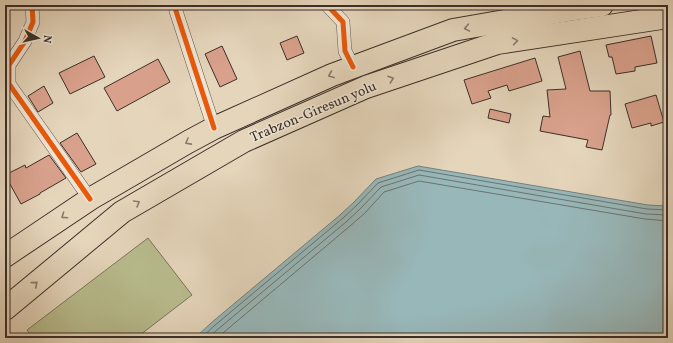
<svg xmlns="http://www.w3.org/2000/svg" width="673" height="343" viewBox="0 0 673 343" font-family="Vollkorn,serif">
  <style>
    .green { fill: #b8bc8d; stroke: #7a765b }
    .water { fill: #98b7b9; stroke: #73817f }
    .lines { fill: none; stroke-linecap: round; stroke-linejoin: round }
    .shore { stroke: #6a7371; stroke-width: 1 }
    .building { fill: #d9a18c; stroke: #3b2f29 }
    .street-casing { stroke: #66584e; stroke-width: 14 }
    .highway-casing { stroke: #3b2f29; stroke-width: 24 }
    .street { stroke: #eee4d3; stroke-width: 13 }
    .highway { stroke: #e5d5bb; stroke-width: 22 }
    .cycleway-casing { stroke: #eee4d3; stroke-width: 8 }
    .cycleway { stroke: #e8590c; stroke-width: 5 }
    .oneway { stroke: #887a6b }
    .labels { text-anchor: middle; stroke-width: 3; stroke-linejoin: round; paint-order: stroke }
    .street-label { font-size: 14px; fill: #3b2f29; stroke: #eee4d3 }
  </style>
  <rect width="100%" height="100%" fill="#e5d5bb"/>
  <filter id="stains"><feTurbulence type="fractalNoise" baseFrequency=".005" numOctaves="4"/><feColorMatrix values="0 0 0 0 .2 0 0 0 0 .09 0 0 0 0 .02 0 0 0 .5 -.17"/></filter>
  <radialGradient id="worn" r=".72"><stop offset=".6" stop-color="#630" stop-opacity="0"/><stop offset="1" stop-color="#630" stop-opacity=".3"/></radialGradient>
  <polygon class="green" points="148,238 192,295 136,338 33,338 27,330"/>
  <polygon class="water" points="418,166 648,205 668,206 668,338 195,338 211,323 340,215 354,202 376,179"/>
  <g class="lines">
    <g class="shore">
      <polyline points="201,338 214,326 343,218 357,205 378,183 419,170 647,209 668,210"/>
      <polyline points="208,338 217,330 346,222 360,209 381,187 419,175 646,214 668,215"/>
      <polyline points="217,338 350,226 365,213 384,192 419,181 645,219 668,221"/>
    </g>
  </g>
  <g class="building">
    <polygon points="297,36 304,53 287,60 280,43"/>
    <polygon points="651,36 657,63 635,67 635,71 616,74 612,57 609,57 606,45"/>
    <polygon points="222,46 237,79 220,87 205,54"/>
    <polygon points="580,51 590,91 610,91 611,115 610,115 602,150 586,147 588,140 540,131 543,116 550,117 547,90 566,89 558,57"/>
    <polygon points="94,56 105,77 70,94 59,73"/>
    <polygon points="535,58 542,81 509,91 507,85 488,91 491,98 472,104 464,80"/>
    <polygon points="158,59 170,82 117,111 104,88"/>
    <polygon points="44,86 53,103 38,112 28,96"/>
    <polygon points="656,95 664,122 651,126 651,123 632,128 625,104"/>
    <polygon points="490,109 511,114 509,123 488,118"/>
    <polygon points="77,133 96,164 81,172 60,143"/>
    <polygon points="49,155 66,178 40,193 40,194 21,204 5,175 25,165 26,168"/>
  </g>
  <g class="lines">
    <defs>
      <g id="street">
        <polyline points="32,5 33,22 25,41 9,65 9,84 90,199"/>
        <polyline points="175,5 176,11 214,128"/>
        <polyline points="327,5 343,22 345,51 353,67"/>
      </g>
      <g id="highway">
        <polyline points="5,256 90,199 188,142 214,128 332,75 453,30 569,10 602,5"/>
        <polyline points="5,309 122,212 244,141 366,87 497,43 668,17"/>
      </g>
    </defs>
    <use href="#street" class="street-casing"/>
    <use href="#highway" class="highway-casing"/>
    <use href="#street" class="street"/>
    <use href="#highway" class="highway"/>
    <defs>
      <g id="cycleway">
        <polyline points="32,5 33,22 25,41 9,65 9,84 90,199"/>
        <polyline points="175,5 176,11 214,128"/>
        <polyline points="327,5 343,22 345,51 353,67"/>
      </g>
    </defs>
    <use href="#cycleway" class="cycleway-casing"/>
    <use href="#cycleway" class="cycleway"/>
  </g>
  <defs><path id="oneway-chevron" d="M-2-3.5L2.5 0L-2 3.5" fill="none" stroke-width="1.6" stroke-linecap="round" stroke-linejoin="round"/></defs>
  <g class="oneway">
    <use href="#oneway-chevron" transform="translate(467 28) rotate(170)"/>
    <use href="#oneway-chevron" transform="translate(515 41) rotate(-9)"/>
    <use href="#oneway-chevron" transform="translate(331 75) rotate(158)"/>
    <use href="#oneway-chevron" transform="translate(391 79) rotate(-19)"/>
    <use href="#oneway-chevron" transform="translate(188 142) rotate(151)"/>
    <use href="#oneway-chevron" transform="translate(137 203) rotate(-30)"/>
    <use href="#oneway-chevron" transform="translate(64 216) rotate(146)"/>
    <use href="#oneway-chevron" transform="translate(35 284) rotate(-40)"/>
  </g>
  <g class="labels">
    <g class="street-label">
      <text transform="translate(313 111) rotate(-23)" y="5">Trabzon-Giresun yolu</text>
    </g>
  </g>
  <rect width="673" height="343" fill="none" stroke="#e5d5bb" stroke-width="20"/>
  <rect x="6" y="6" width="661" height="331" fill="none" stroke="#3b2f29" stroke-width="2"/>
  <rect x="10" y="10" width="653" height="323" fill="none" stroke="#3b2f29"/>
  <g transform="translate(38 38) rotate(98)" stroke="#eee4d3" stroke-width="3" paint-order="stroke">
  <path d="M0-3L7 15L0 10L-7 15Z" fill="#3b2f29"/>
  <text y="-6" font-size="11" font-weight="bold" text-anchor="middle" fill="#3b2f29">N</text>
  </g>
  <rect width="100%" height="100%" filter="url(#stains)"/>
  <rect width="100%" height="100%" fill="url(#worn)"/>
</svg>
